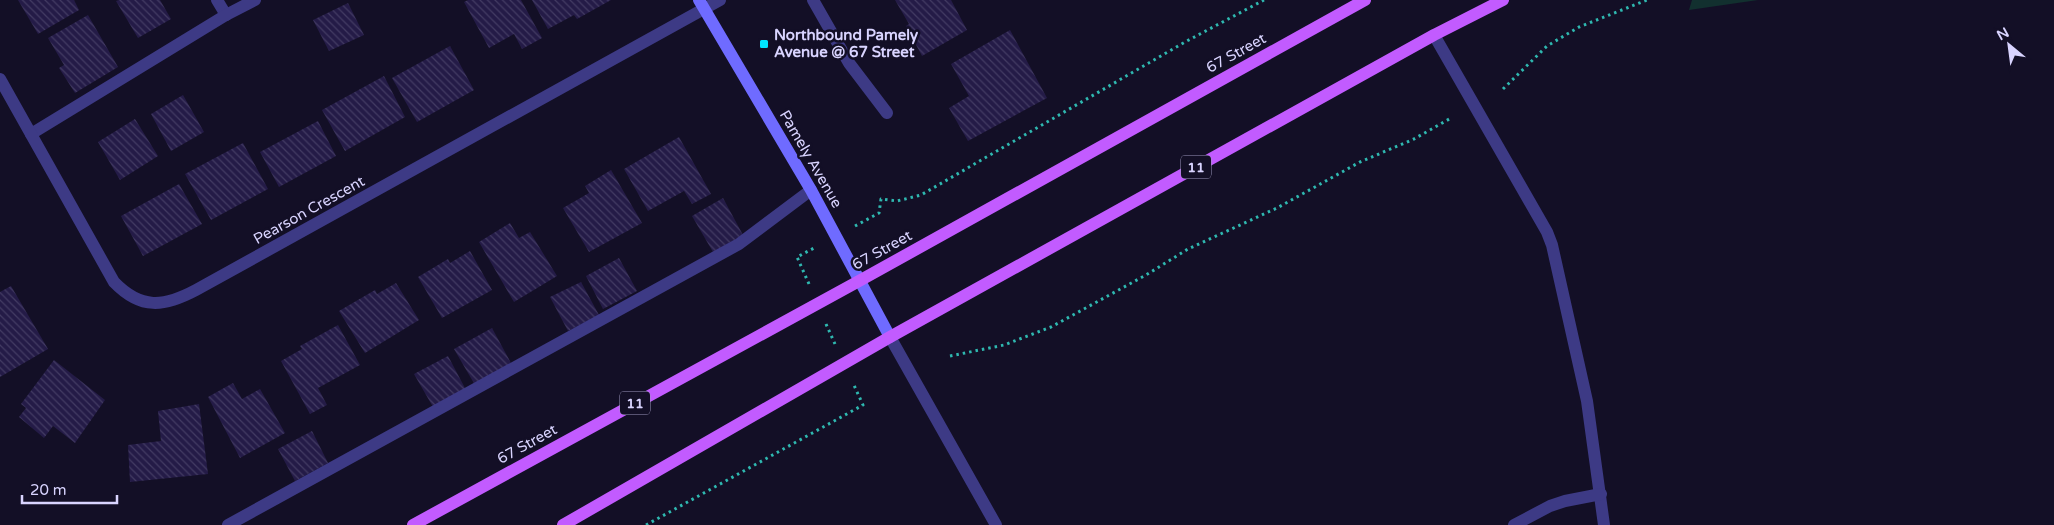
<svg xmlns="http://www.w3.org/2000/svg" width="2054" height="525" viewBox="0 0 2054 525" font-family="'Varela Round',sans-serif">
  <style>
    .grass { fill: #12302f }
    .building { fill: url(#building-back-hatch) }
    .lines { fill: none; stroke-linecap: round; stroke-linejoin: round }
    .path { stroke: #2fb8b0; stroke-width: 3; stroke-dasharray: 2.5 4; stroke-linecap: butt }
    .lane { stroke: #3d3a85; stroke-width: 12 }
    .street { stroke: #3d3a85; stroke-width: 12 }
    .secondary { stroke: #6f6bff; stroke-width: 12 }
    .primary { stroke: #c25bff; stroke-width: 12 }
    .poi-dot { fill: #00e5ff; stroke: #130f26; stroke-width: 2 }
    .labels { text-anchor: middle; stroke-width: 5; stroke-linejoin: round; paint-order: stroke }
    .shield { fill: #130f26; stroke: #9e99be; stroke-width: 1 }
    .shield-label { font-size: 14px; font-weight: bold; fill: #d9d4ff }
    .poi-label { font-size: 15px; font-weight: bold; fill: #d9d4ff; stroke: #130f26; text-anchor: start }
    .street-label { font-size: 15px; fill: #d9d4ff; stroke: #130f26 }
  </style>
  <defs>
    <pattern id="building-back-hatch" width="6" height="6" patternUnits="userSpaceOnUse" patternTransform="scale(1.25)"><rect width="6" height="6" fill="#241b47"/><path d="M-1 5l2 2M0 0l6 6M5-1l2 2" fill="none" stroke="#433b63"/></pattern>
  </defs>
  <rect width="100%" height="100%" fill="#130f26"/>
  <polygon class="grass" points="1692,0 1758,0 1689,10"/>
  <g class="building">
    <polygon points="18,0 74,0 79,10 38,34"/>
    <polygon points="119,0 160,0 171,19 138,38 116,1"/>
    <polygon points="468,0 521,0 542,38 522,49 514,34 489,48 464,2"/>
    <polygon points="532,0 611,0 577,19 574,15 548,29"/>
    <polygon points="895,0 951,0 967,30 922,56 906,26 909,24"/>
    <polygon points="348,3 364,35 329,51 313,20"/>
    <polygon points="88,15 118,67 75,93 59,68 64,65 48,38"/>
    <polygon points="1010,30 1047,98 968,141 949,108 969,96 951,64"/>
    <polygon points="450,46 474,90 417,122 392,78"/>
    <polygon points="384,76 405,117 345,151 322,110"/>
    <polygon points="183,95 204,132 171,151 151,114"/>
    <polygon points="135,119 158,156 120,180 98,142"/>
    <polygon points="318,121 336,156 279,187 260,152"/>
    <polygon points="679,137 711,194 692,204 684,191 648,211 624,169"/>
    <polygon points="243,143 268,189 211,220 185,174"/>
    <polygon points="611,170 642,223 589,252 563,208 589,193 585,186"/>
    <polygon points="179,184 202,224 143,256 121,216"/>
    <polygon points="723,198 743,235 713,252 692,216"/>
    <polygon points="510,223 519,238 530,232 557,276 514,302 479,242"/>
    <polygon points="470,251 492,290 442,318 418,277 448,259 450,263"/>
    <polygon points="619,258 637,291 603,309 586,276"/>
    <polygon points="581,282 599,315 568,331 550,297"/>
    <polygon points="396,283 419,320 365,353 339,311 375,290 377,294"/>
    <polygon points="11,286 48,349 0,377 0,292"/>
    <polygon points="338,325 360,365 318,388 327,405 310,414 281,361 302,349 300,346"/>
    <polygon points="492,328 512,365 475,385 454,349"/>
    <polygon points="448,356 466,390 433,407 414,374"/>
    <polygon points="54,360 105,400 75,443 53,426 44,438 19,417 26,408 21,404"/>
    <polygon points="233,383 242,399 260,389 285,433 240,458 208,397"/>
    <polygon points="199,404 208,474 130,482 128,445 161,441 158,411"/>
    <polygon points="312,431 328,463 295,481 278,449"/>
  </g>
  <g class="lines">
    <g class="path">
      <polyline points="1503,89 1547,46 1579,27 1647,0"/>
      <polyline points="855,226 879,213 881,199 897,201 921,195 1185,42 1264,0"/>
      <polyline points="809,284 797,257 816,247"/>
      <polyline points="826,324 835,344"/>
      <polyline points="950,356 1004,345 1051,327 1146,275 1188,249 1277,208 1360,162 1414,139 1451,118"/>
      <polyline points="646,525 863,405 853,383"/>
    </g>
    <g class="lane">
      <polyline points="217,0 226,15"/>
      <polyline points="1434,35 1547,232 1552,245 1587,401 1604,525"/>
      <polyline points="31,134 226,15 255,0"/>
      <polyline points="890,337 996,525"/>
      <polyline points="228,525 739,244 811,190"/>
      <polyline points="1514,525 1550,506 1565,501 1601,494"/>
    </g>
    <g class="street">
      <polyline points="813,0 849,63 887,113"/>
      <path d="M 0,79 L 114,282 C 141,310 164,307 196,290 L 720,0"/>
    </g>
    <polyline class="secondary" points="699,0 811,190 890,337"/>
    <g class="primary">
      <polyline points="413,525 859,281 1365,0"/>
      <polyline points="563,525 890,337 1434,35 1503,0"/>
    </g>
  </g>
  <rect class="poi-dot" x="759" y="39" width="10" height="10" rx="2.5"/>
  <g class="labels">
    <g class="shield">
      <rect x="1181" y="155.5" width="30" height="23" rx="4"/>
      <rect x="620" y="391.5" width="30" height="23" rx="4"/>
    </g>
    <g class="shield-label">
      <text x="1196" y="172">11</text>
      <text x="635" y="408">11</text>
    </g>
    <g class="poi-label">
      <text x="774" y="40">Northbound Pamely<tspan x="774" dy="17">Avenue @ 67 Street</tspan></text>
    </g>
    <g class="street-label">
      <text transform="translate(1236 53) rotate(-29)" y="5">67 Street</text>
      <text transform="translate(811 159) rotate(60)" y="5">Pamely Avenue</text>
      <text transform="translate(309 210) rotate(-29)" y="5">Pearson Crescent</text>
      <text transform="translate(882 250) rotate(-29)" y="5">67 Street</text>
      <text transform="translate(527 444) rotate(-29)" y="5">67 Street</text>
    </g>
  </g>
  <g transform="translate(2009 45) rotate(331)" stroke="#130f26" stroke-width="4" paint-order="stroke">
  <path d="M0-4L9 19L0 12L-9 19Z" fill="#d9d4ff"/>
  <text y="-8" font-size="14" font-weight="bold" text-anchor="middle" fill="#d9d4ff">N</text>
  </g>
  <path d="M22 495v8h95v-8" fill="none" stroke="#d9d4ff" stroke-width="2.5"/>
  <text x="30" y="495" font-size="15" fill="#d9d4ff" stroke="#130f26" stroke-width="4" paint-order="stroke">20 m</text>
</svg>
